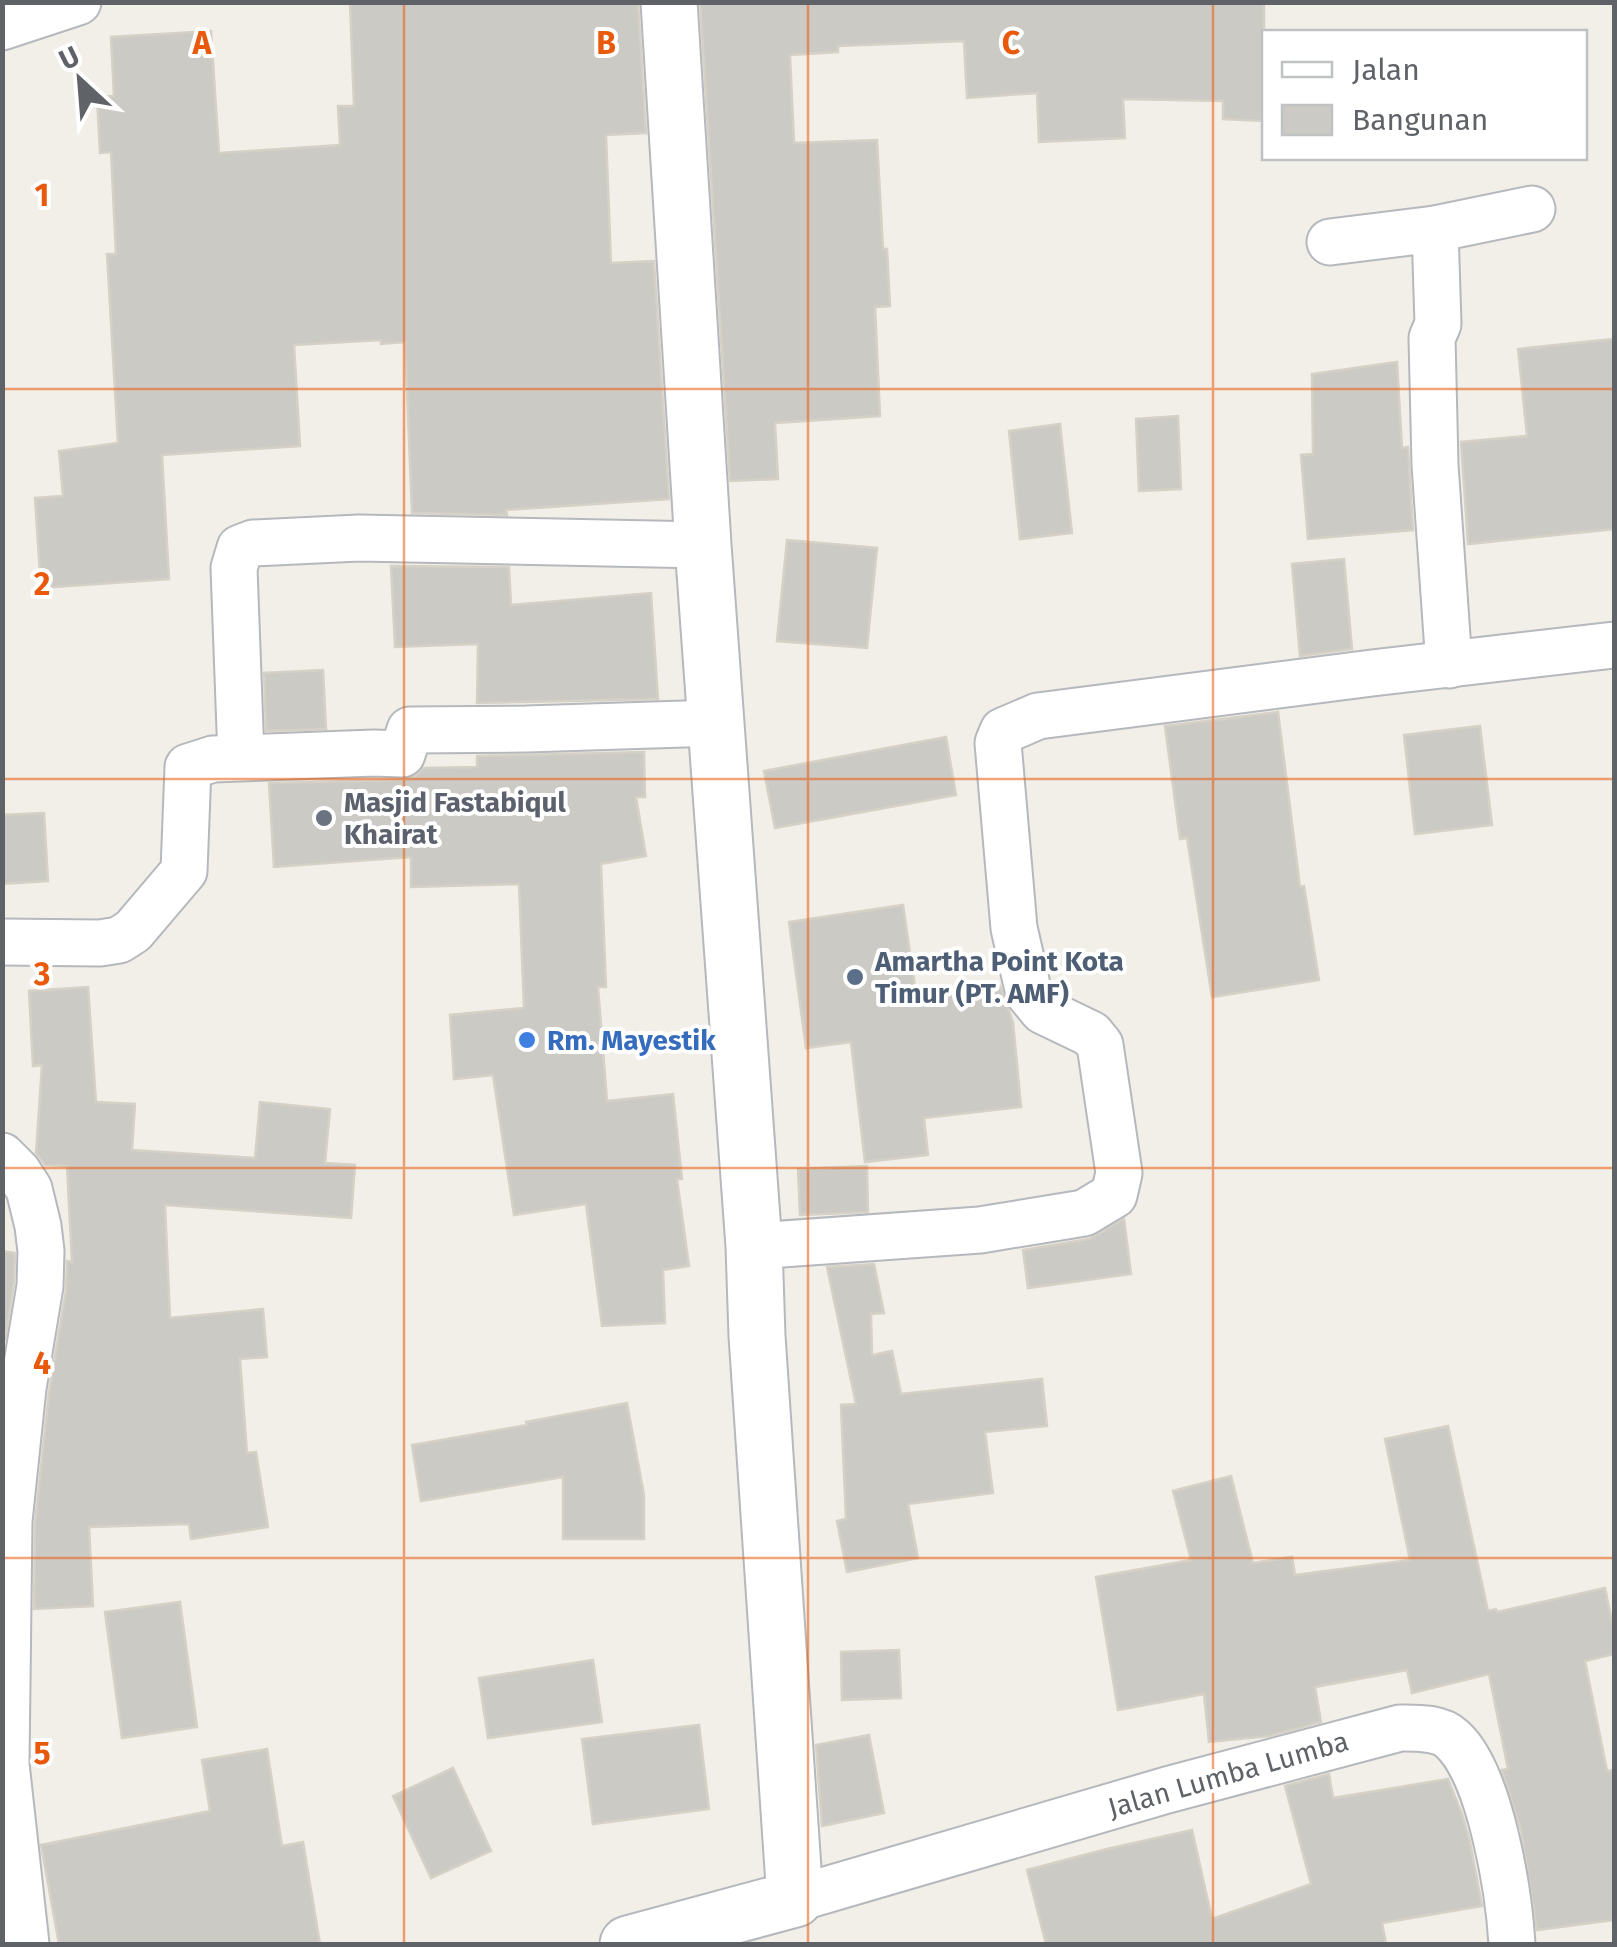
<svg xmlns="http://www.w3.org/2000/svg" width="1617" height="1947" viewBox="0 0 1617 1947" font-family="'Fira Sans',sans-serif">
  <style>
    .building { fill: #cccac5; stroke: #d6d1c6; stroke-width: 2.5 }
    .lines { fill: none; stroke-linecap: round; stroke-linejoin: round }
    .minor-casing { stroke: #b5b8bc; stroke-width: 49 }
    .tertiary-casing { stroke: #b5b8bc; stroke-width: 59 }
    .minor { stroke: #fff; stroke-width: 45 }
    .tertiary { stroke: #fff; stroke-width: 55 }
    .grid { fill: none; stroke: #e8590c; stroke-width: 2.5; stroke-opacity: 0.55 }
    .worship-dot { fill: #6b7280; stroke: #fff; stroke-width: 4 }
    .service-dot { fill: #5c6f8a; stroke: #fff; stroke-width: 4 }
    .shop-dot { fill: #3f7fe0; stroke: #fff; stroke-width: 4 }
    .labels { text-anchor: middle; stroke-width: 8; stroke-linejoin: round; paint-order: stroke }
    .worship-label { font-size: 28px; font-weight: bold; fill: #5b616d; stroke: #fff; text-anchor: start }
    .service-label { font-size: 28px; font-weight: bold; fill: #4e5e75; stroke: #fff; text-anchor: start }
    .shop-label { font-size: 28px; font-weight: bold; fill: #366cbe; stroke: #fff; text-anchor: start }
    .street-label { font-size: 28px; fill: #5f6368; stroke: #fff }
    .grid-label { font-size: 32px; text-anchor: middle; font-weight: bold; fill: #e8590c; stroke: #fff; stroke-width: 8; stroke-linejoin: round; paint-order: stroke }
  </style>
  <rect width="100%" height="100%" fill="#f1efe8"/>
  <g class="building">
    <polygon points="350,2 638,2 646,133 606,135 611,263 654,261 669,499 506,510 507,515 412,513 405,342 381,344 381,340 294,345 300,446 162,455 169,579 41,588 35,498 63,496 59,451 118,443 107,254 116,254 111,152 100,153 97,97 114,96 111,37 211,31 219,153 340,145 338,106 354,106"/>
    <polygon points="700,2 1264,2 1264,121 1223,119 1223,101 1123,99 1125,138 1039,142 1037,93 967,98 964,41 838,46 838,52 790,55 794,143 877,140 883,249 887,249 890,306 875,307 880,416 775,423 778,479 730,481"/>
    <polygon points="1614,339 1614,529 1468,544 1461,442 1527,436 1518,349"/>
    <polygon points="1397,362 1402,448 1408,447 1413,530 1308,539 1301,455 1313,454 1312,374"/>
    <polygon points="1178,416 1181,489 1139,491 1136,419"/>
    <polygon points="1060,424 1072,533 1020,539 1009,431"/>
    <polygon points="787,540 877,548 867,648 777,641"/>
    <polygon points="1344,559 1352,649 1300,656 1292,564"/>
    <polygon points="391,566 509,567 511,605 651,593 658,699 477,703 478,644 395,647"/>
    <polygon points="323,670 326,729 266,731 264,673"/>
    <polygon points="1278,712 1300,887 1304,886 1319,980 1212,997 1187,838 1180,839 1165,726"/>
    <polygon points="1480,726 1492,825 1415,834 1404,735"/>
    <polygon points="946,737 956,795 775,828 764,771"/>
    <polygon points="644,752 645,797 636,797 646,856 601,864 606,987 598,987 607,1101 673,1094 682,1179 677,1179 689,1266 663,1270 665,1323 602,1326 586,1204 514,1215 493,1075 454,1079 450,1015 524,1008 519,884 411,887 411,857 274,867 269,783 402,780 416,776 423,768 477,767 477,756"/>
    <polygon points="44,813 48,881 2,884 2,815"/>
    <polygon points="903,905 916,994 1000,986 1013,1022 1021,1107 924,1118 928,1155 865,1162 851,1042 806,1048 789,922"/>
    <polygon points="88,987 96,1102 135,1104 132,1150 255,1158 260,1102 330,1109 325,1163 355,1165 351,1218 165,1205 170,1318 263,1309 267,1357 240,1359 247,1453 256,1452 268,1527 191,1539 189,1524 89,1527 93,1606 34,1609 35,1523 49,1392 66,1290 67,1261 72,1262 67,1166 45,1165 36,1153 42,1065 33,1066 29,991"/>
    <polygon points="867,1166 868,1212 800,1215 798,1169"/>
    <polygon points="1124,1219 1131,1274 1028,1288 1023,1250 1089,1239"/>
    <polygon points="2,1251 15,1253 14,1283 5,1339 2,1338"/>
    <polygon points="874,1264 884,1313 871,1314 872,1355 892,1351 901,1394 1042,1379 1047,1426 985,1432 993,1493 908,1504 918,1558 847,1572 837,1521 846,1519 841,1405 856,1404 827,1267"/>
    <polygon points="627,1403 644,1495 644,1539 563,1539 563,1477 421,1501 412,1445 527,1425 526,1422"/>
    <polygon points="1448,1426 1488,1611 1496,1609 1497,1612 1605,1588 1614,1632 1614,1654 1585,1661 1607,1771 1614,1770 1614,1920 1537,1930 1521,1830 1502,1770 1508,1769 1489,1674 1412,1693 1407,1670 1315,1687 1321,1722 1269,1736 1209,1742 1204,1694 1118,1710 1096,1577 1191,1560 1173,1491 1231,1476 1253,1563 1292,1557 1295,1575 1410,1560 1385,1439"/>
    <polygon points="180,1602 197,1727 122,1738 105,1612"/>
    <polygon points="899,1650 901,1698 842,1700 841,1652"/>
    <polygon points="593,1660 602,1722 488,1738 479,1678"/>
    <polygon points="699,1725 709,1809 593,1824 582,1739"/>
    <polygon points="869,1735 884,1813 822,1826 816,1745"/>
    <polygon points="267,1749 282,1846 303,1842 320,1944 59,1944 41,1845 210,1811 202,1760"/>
    <polygon points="453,1768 491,1851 431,1878 393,1796"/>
    <polygon points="1329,1774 1333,1798 1448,1779 1462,1814 1470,1842 1482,1906 1382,1923 1386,1944 1046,1944 1027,1870 1107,1849 1192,1830 1212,1919 1311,1884 1285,1786"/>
  </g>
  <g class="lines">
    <defs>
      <g id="minor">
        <polyline points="2,27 78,2"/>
        <polyline points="1330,242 1435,229"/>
        <polyline points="1449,665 1435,465 1432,338 1438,324 1435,229 1532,209"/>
        <polyline points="241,757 234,568 240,548 253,543 359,538 703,545"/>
        <polyline points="2,942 100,943 119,940 133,931 184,871 188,767 213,759 374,753 402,754 410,730 526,729 716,723"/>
        <polyline points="2,1156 18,1172 29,1189 38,1226 41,1251 40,1286 23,1388 9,1521 6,1764 26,1944"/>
        <polyline points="754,1246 980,1230 1084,1213 1114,1195 1119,1173 1100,1045 1091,1034 1043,1011 1029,994 1014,928 998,743 1003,731 1038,716 1372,673 1614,645"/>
        <path d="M 795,1899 L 1167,1790 L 1400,1728 C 1417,1728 1439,1727 1452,1739 C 1491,1774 1509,1894 1512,1944"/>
      </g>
      <polyline id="tertiary" points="628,1944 795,1899 757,1336 754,1246 703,545 669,2"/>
    </defs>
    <use href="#minor" class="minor-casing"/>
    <use href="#tertiary" class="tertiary-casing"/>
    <use href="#minor" class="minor"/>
    <use href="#tertiary" class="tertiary"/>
  </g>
  <path class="grid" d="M 404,2 L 404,1944M 808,2 L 808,1944M 1213,2 L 1213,1944M 2,389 L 1614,389M 2,779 L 1614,779M 2,1168 L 1614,1168M 2,1558 L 1614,1558"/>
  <circle class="worship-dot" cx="324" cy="818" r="10"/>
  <circle class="service-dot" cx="855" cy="977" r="10"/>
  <circle class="shop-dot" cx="527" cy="1040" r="10"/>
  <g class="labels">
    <g class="worship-label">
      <text x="344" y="812">Masjid Fastabiqul<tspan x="344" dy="32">Khairat</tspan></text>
    </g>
    <g class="service-label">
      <text x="875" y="971">Amartha Point Kota<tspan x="875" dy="32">Timur (PT. AMF)</tspan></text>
    </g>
    <g class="shop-label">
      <text x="547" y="1050">Rm. Mayestik</text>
    </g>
    <g class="street-label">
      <text transform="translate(1228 1774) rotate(-16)" y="10">Jalan Lumba Lumba</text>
    </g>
  </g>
  <g class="grid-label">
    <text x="202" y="54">A</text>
    <text x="606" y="54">B</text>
    <text x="1011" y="54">C</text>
    <text x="42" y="206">1</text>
    <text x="42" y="595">2</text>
    <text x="42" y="985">3</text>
    <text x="42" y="1374">4</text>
    <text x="42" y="1764">5</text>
  </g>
  <rect width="1617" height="1947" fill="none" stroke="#5f6368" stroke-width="10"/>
  <rect x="1262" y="30" width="325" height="130" fill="#ffffff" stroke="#bfc1c3" stroke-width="2.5"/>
  <rect x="1282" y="62" width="50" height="15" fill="#ffffff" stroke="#bfc1c3" stroke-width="2.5"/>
  <text x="1352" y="80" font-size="30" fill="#5f6368">Jalan</text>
  <rect x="1282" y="105" width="50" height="30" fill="#cccac5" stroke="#bfc1c3" stroke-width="2.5"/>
  <text x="1352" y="130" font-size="30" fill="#5f6368">Bangunan</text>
  <g transform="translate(80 80) rotate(334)" stroke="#ffffff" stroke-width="8" paint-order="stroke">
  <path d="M0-8L18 38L0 25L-18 38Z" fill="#5f6368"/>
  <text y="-15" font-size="28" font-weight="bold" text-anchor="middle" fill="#5f6368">U</text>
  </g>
</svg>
